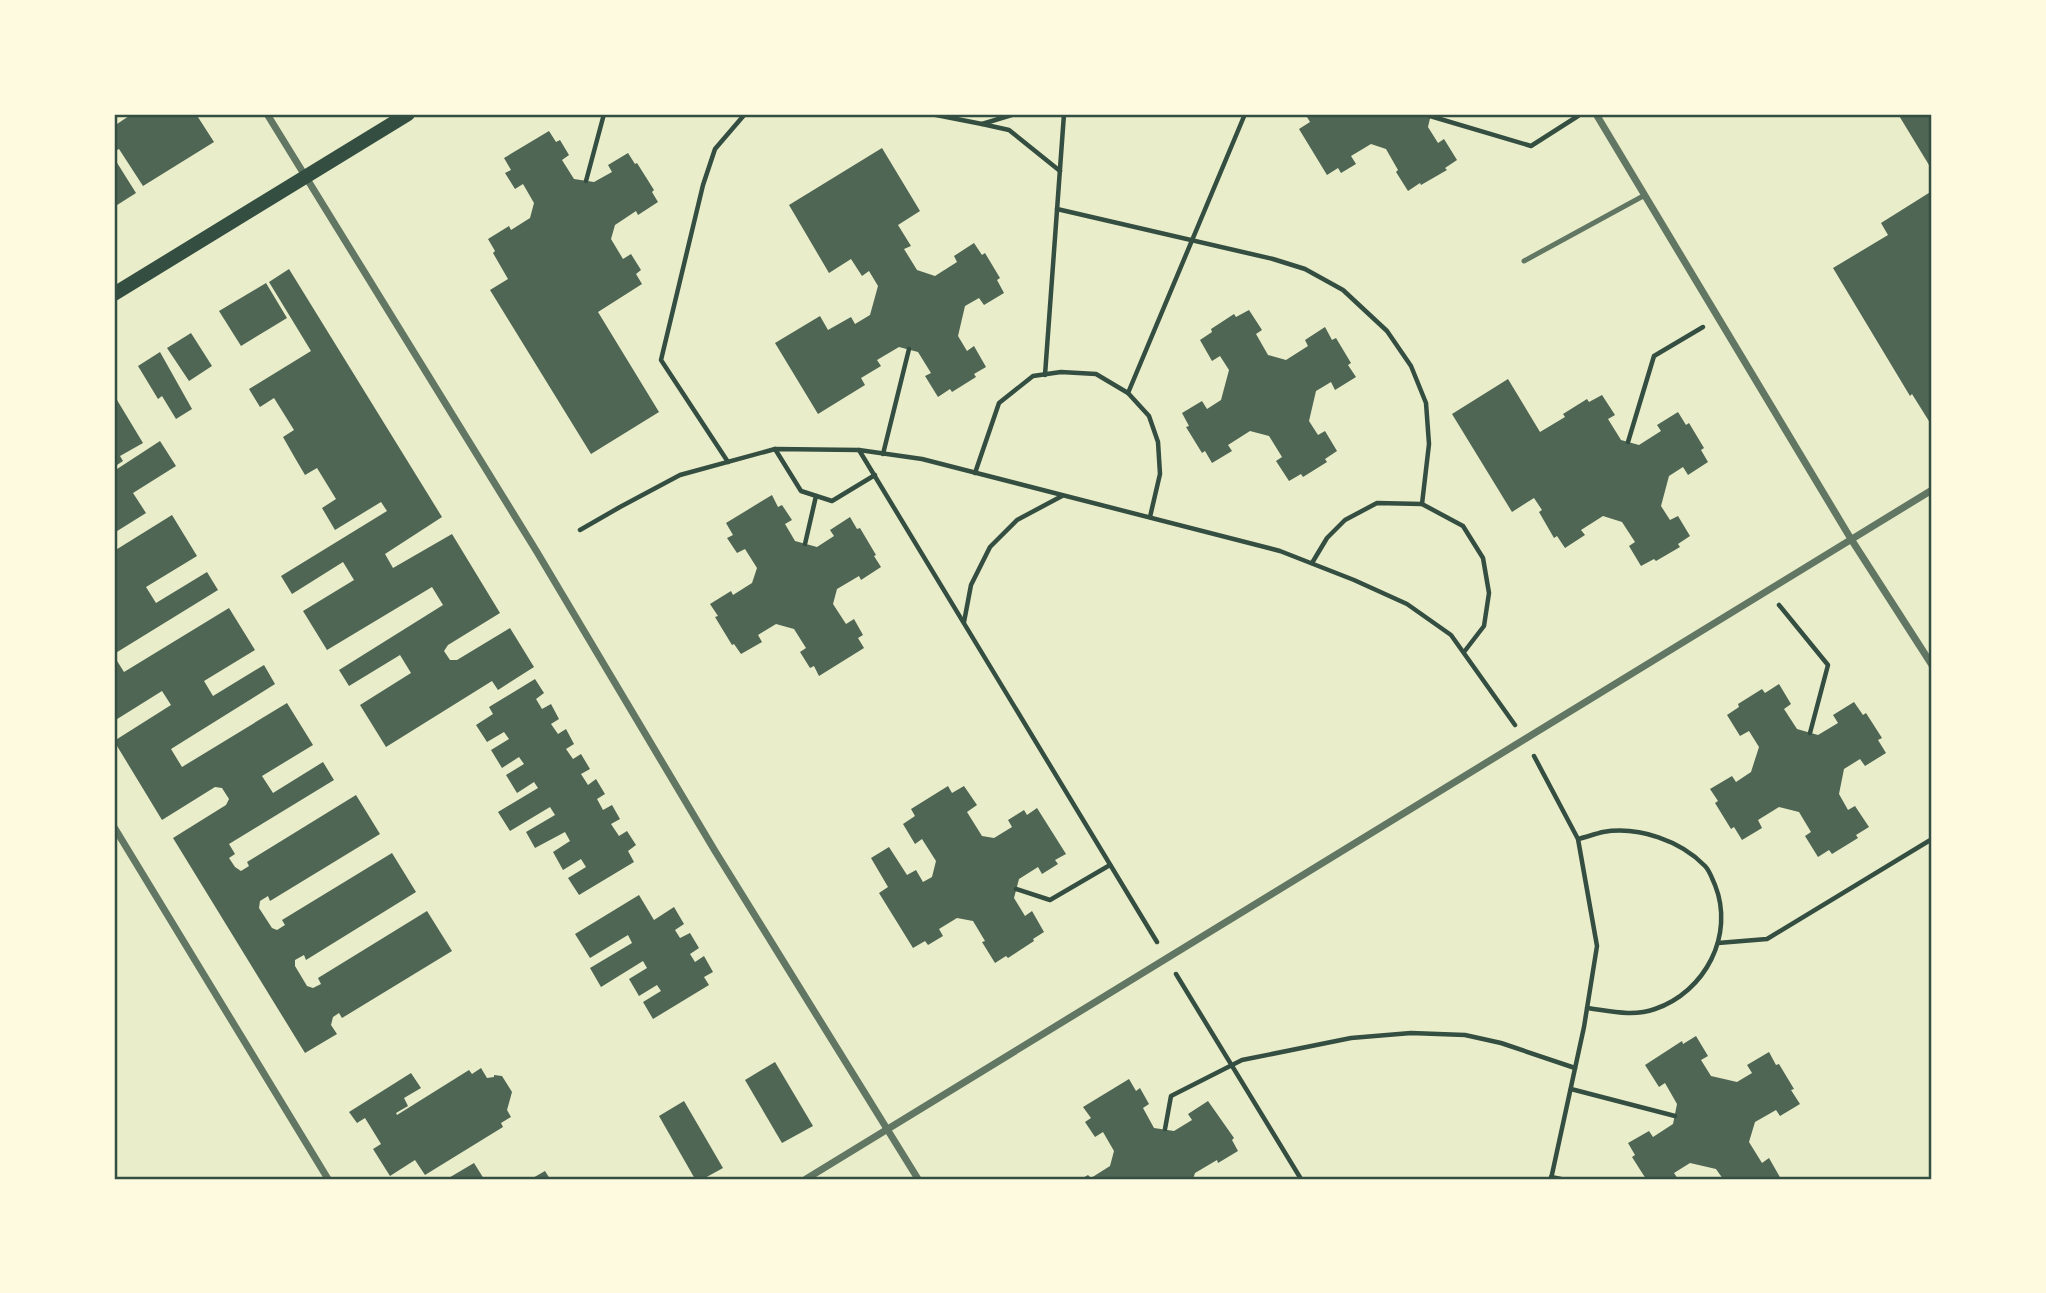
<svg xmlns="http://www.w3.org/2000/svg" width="2046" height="1293" viewBox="0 0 2046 1293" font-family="'PT Sans',sans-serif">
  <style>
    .building { fill: #4f6655 }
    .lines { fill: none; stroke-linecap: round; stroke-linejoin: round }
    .path { stroke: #344e41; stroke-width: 4.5 }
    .service { stroke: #617663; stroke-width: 5 }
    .minor { stroke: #617663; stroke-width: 7 }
    .secondary { stroke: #344e41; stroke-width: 14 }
    .neatline { fill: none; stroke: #344e41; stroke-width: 2.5 }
  </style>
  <rect width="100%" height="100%" fill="#e9edc9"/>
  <g class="building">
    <polygon points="127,114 196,114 214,142 143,186 119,149 115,151 114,149 114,126 129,116"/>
    <polygon points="1312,114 1431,114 1428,127 1438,143 1444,139 1457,160 1445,168 1447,170 1421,185 1420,183 1408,191 1396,172 1398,170 1386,149 1371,144 1351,156 1356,164 1341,173 1338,168 1327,175 1299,129 1310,122 1307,117"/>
    <polygon points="1898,114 1932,114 1932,170"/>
    <polygon points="549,131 556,142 560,140 569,155 562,160 574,179 594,182 612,172 608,165 628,153 635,164 637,163 654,190 652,192 658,202 638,215 636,211 615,225 611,239 623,259 631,254 641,270 636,274 642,284 598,312 659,412 591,454 490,290 508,279 493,253 495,251 488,239 509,226 511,230 530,218 534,203 523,184 515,189 505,173 511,170 504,158"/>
    <polygon points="882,148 920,211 898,225 911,246 904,249 917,270 935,276 957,262 954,256 974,243 982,255 985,253 1000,278 997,280 1004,293 984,305 979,298 965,306 958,336 967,351 974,346 986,367 974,374 976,377 952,392 950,389 938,397 925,376 931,373 918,352 899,347 877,360 881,366 861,378 865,385 818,414 775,343 820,316 828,330 851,317 855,324 870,315 878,286 869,271 862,276 851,259 829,273 789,205"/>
    <polygon points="114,158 136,193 114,207"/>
    <polygon points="1932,191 1932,426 1912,394 1910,396 1833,268 1888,235 1881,223"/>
    <polygon points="289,269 442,517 385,554 393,568 452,534 500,613 448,645 444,651 450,660 457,660 510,628 534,667 498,690 492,681 386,747 360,705 411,673 400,655 349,686 339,670 443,605 432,587 327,650 303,611 354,580 343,562 292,594 281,576 387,511 381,502 335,530 322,508 336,499 317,468 305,475 295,458 283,437 294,430 274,398 260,407 249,389 311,351 269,282"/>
    <polygon points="266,283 287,318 241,346 219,311"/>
    <polygon points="1249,310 1262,330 1256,334 1268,355 1286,360 1308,346 1305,340 1325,327 1332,340 1336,338 1351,363 1348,365 1356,377 1335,390 1331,382 1316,391 1309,421 1318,435 1325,431 1337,451 1325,459 1327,462 1303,477 1301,474 1289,481 1276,461 1282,457 1269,436 1250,431 1228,445 1232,451 1212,463 1205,451 1202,453 1186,427 1189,426 1182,413 1202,401 1207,409 1221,400 1229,370 1220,356 1212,361 1200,340 1212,332 1211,329 1234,314 1236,317"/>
    <polygon points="191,333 212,366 189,381 167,348"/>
    <polygon points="160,352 192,409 176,419 162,396 158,399 138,366"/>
    <polygon points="1508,379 1540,432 1565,417 1563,414 1587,399 1589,402 1602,395 1615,415 1608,419 1621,440 1639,445 1661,431 1657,425 1678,412 1686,425 1689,423 1704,448 1701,450 1708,462 1688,475 1683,467 1669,476 1661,506 1670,520 1678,516 1690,536 1678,544 1680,547 1656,561 1654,559 1641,566 1629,546 1635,542 1622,522 1603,516 1581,530 1585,535 1565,548 1557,536 1554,538 1539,512 1542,510 1534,498 1512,512 1452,414"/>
    <polygon points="114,395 143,443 120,456 123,461 114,467"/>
    <polygon points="160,441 176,466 133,493 146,513 114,533 114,471"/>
    <polygon points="772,495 778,507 782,505 792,520 785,524 795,541 817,547 834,536 830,530 850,517 857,529 860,528 876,555 874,556 881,567 861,580 859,576 837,589 833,604 846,624 854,619 863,635 858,638 864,648 819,676 814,666 810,668 800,652 806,648 794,629 776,624 758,635 762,642 741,654 734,644 732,645 715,617 718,616 710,604 731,591 733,595 752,583 757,568 745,549 737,553 727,538 733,535 726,523"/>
    <polygon points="172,515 197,556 146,587 156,603 207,572 218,590 114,654 114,614 116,612 114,608 114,551"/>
    <polygon points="229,608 255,650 204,681 213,696 264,665 275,684 171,749 182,767 287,703 313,745 262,776 273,793 323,762 334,780 229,844 235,854 229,858 235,867 241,871 249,866 247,862 356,795 380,834 270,901 268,896 260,901 259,908 272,928 277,930 285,925 282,920 392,853 416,892 306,960 304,955 295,960 295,966 307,986 313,988 321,984 318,978 427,911 452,951 342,1018 339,1013 333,1017 331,1025 337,1034 305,1053 173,838 226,805 229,799 222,788 215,787 162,820 114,741 171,705 162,691 114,721 114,656 124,672"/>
    <polygon points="535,679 544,693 536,699 542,709 551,704 559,719 551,724 558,734 566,729 574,744 566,749 573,759 581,754 590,769 581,774 588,785 596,779 605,794 597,799 603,810 612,805 620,819 611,824 619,836 627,831 636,845 628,851 634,862 579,895 568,878 586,867 581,859 563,870 553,852 570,841 565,832 535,848 526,832 555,815 550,807 510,831 498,812 538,788 534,782 517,793 506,775 524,764 519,757 502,768 491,750 509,739 504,732 487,742 476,725 493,714 489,707"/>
    <polygon points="1779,684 1791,704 1784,709 1797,729 1818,735 1838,723 1833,715 1854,702 1863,715 1866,713 1882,738 1878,740 1886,753 1865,766 1860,759 1844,769 1839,794 1848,810 1855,806 1869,827 1856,835 1858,838 1832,854 1829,850 1818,857 1805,836 1811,832 1799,812 1779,807 1758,820 1762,828 1742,840 1734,827 1731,829 1715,803 1718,801 1710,789 1732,776 1736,782 1751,772 1759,747 1749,731 1740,736 1727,715 1739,707 1738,704 1762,689 1765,693"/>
    <polygon points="948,786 952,793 964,786 977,805 967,812 982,836 994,838 1012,827 1008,820 1024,810 1027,815 1037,808 1066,854 1055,860 1058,864 1042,874 1038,867 1019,879 1014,898 1025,916 1032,911 1044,932 1033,939 1034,941 1008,958 1006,956 995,963 982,942 985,941 973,921 957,918 939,929 943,936 928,945 925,941 913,948 879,893 888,887 871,858 889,847 907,875 916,870 923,882 932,877 936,861 922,839 915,844 903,824 915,816 911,809"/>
    <polygon points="639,895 654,920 674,907 684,924 675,930 680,938 690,933 699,948 690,954 695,962 704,956 713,972 704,977 709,985 653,1019 643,1002 661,991 657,985 639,996 629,979 647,968 643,961 601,987 590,968 632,943 628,935 590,958 575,934"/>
    <polygon points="1696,1036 1708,1056 1701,1060 1711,1076 1737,1082 1752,1073 1747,1065 1769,1052 1776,1065 1779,1064 1794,1089 1791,1090 1800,1104 1780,1116 1776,1110 1755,1122 1749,1142 1762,1163 1769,1158 1781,1179 1723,1179 1716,1169 1690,1163 1674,1173 1678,1179 1646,1179 1632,1157 1635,1155 1628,1143 1649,1131 1653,1137 1673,1124 1677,1104 1665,1083 1659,1087 1645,1065 1682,1041 1683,1044"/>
    <polygon points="775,1062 813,1126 782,1143 745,1080"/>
    <polygon points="481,1068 487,1078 494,1077 494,1075 502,1076 512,1092 507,1110 511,1117 501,1123 503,1127 425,1175 415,1160 390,1176 373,1149 381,1144 365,1118 357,1123 349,1112 411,1073 421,1088 404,1098 408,1106 396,1113 397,1115 469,1070 472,1074"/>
    <polygon points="1129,1079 1136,1091 1140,1088 1149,1104 1143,1108 1154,1128 1174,1131 1192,1120 1188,1114 1208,1101 1234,1138 1232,1140 1238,1151 1218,1163 1217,1160 1195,1173 1193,1179 1081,1179 1088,1175 1091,1178 1110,1166 1114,1151 1103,1132 1095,1137 1085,1122 1091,1118 1083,1107"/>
    <polygon points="684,1101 723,1168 703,1179 695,1179 659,1116"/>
    <polygon points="474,1163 484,1179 447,1179"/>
    <polygon points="545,1171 550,1179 531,1179"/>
  </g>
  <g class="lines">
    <g class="path">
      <polyline points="931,114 982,124 1015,114"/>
      <polyline points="1430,116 1531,146 1578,116"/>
      <polyline points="982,124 1009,130 1060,171"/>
      <polyline points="586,181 604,114"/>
      <polyline points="1057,209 1273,259 1305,269 1343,290 1387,331 1411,366 1426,403 1429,444 1422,504"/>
      <polyline points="1045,375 1064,114"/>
      <polyline points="1128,393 1245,114"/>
      <polyline points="1628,442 1654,356 1703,327"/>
      <polyline points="775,449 801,491 832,501 875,475"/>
      <polyline points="859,450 1157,942"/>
      <polyline points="883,454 909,349"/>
      <polyline points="728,462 661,360 703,185 715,149 745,114"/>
      <polyline points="975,473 999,403 1033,376 1061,372 1096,374 1128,393 1149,416 1158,442 1160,474 1150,517"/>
      <polyline points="580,530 620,507 680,475 775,449 859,450 922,459 1280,551 1354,580 1407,604 1451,635 1515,725"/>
      <polyline points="805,544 816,496"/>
      <polyline points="1312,563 1327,538 1345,520 1377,503 1422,504 1463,526 1483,558 1489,593 1484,626 1464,652"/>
      <polyline points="1779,605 1828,665 1810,733"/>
      <polyline points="964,622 971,585 990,547 1017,520 1062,496"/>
      <polyline points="1534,756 1578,839 1597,946 1584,1027 1551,1179"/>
      <path d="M 1578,839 C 1586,837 1595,834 1603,832 C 1639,826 1681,841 1705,866 C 1710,871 1712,879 1715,885 C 1735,935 1705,992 1655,1009 C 1633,1017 1610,1011 1587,1008"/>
      <polyline points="1016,889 1050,900 1110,865"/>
      <polyline points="1718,943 1767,939 1932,839"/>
      <polyline points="1176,974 1301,1179"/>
      <polyline points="1571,1089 1675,1116"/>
      <polyline points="1165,1129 1171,1096 1242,1060 1351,1038 1411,1033 1465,1035 1501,1043 1575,1068"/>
      <polyline points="1551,1177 1561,1179"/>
    </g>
    <polyline class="service" points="1524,261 1645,195"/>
    <g class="minor">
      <polyline points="267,114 537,552 715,851 918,1179"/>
      <polyline points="1596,114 1851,539 1932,665"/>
      <polyline points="114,827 328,1179"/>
      <polyline points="806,1179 1932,490"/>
    </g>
    <polyline class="secondary" points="114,294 408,114"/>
  </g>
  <rect width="2046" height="1293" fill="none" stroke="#fefae0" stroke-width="231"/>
  <rect x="116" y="116" width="1814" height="1062" class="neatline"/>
</svg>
